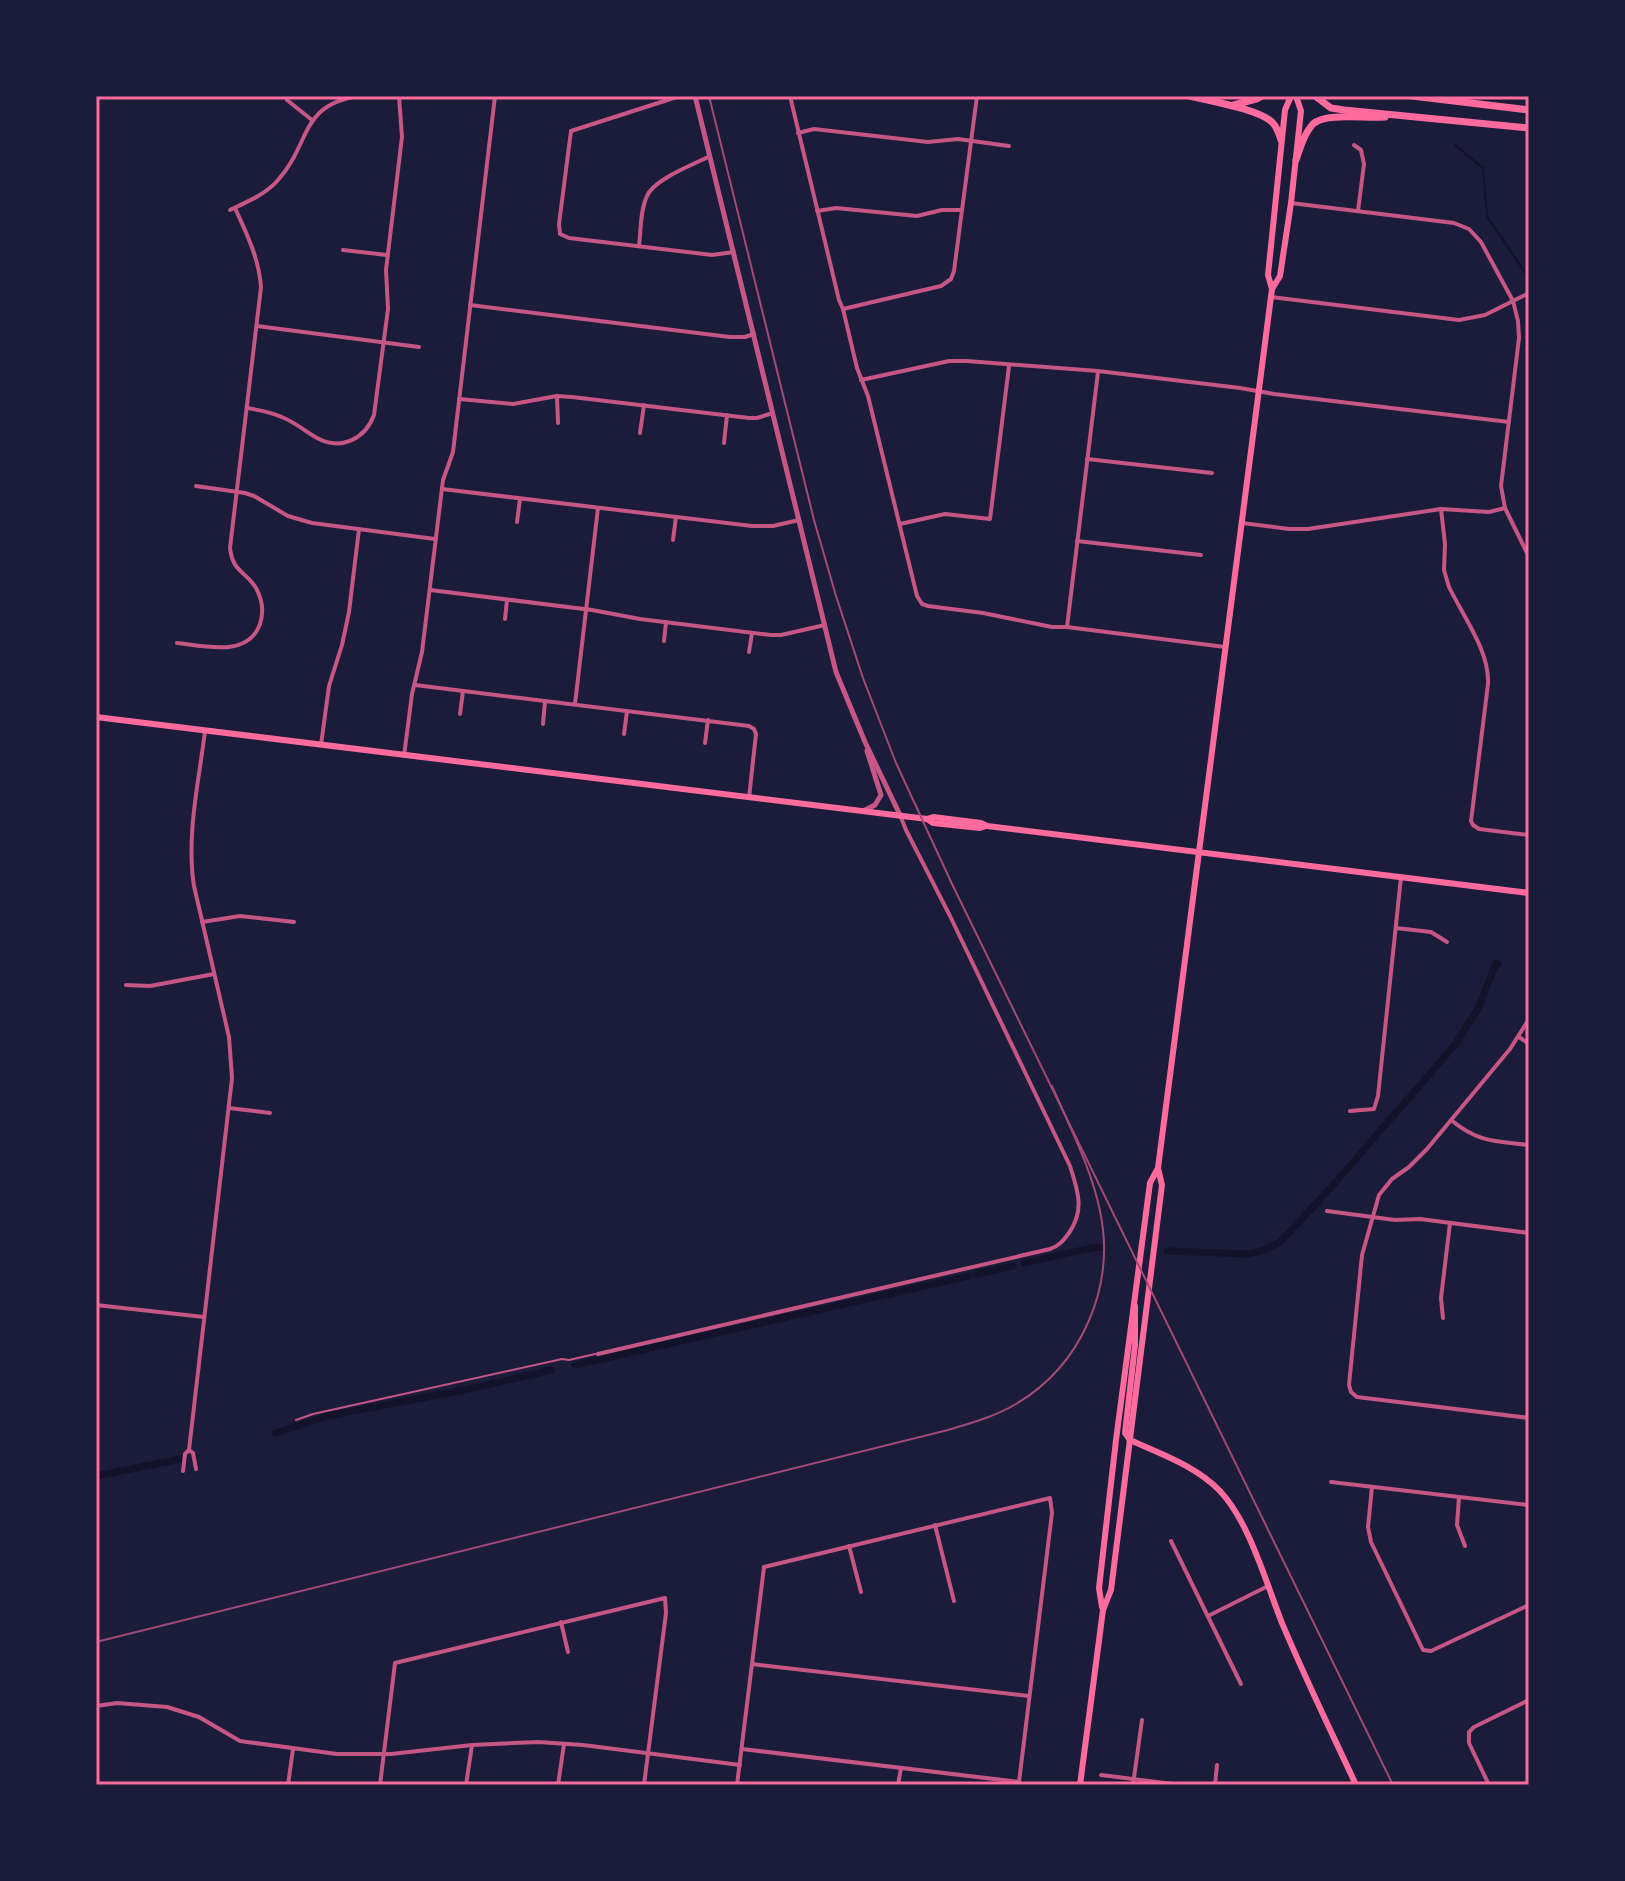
<svg xmlns="http://www.w3.org/2000/svg" width="1625" height="1881" viewBox="0 0 1625 1881" font-family="Poppins,sans-serif">
  <style>
    .lines { fill: none; stroke-linecap: round; stroke-linejoin: round }
    .stream { stroke: #12122b; stroke-width: 2 }
    .canal { stroke: #12122b; stroke-width: 7 }
    .service { stroke: #c65784; stroke-width: 2 }
    .minor { stroke: #c65784; stroke-width: 4 }
    .tertiary { stroke: #c65784; stroke-width: 5 }
    .secondary { stroke: #ff6b9d; stroke-width: 6 }
    .primary { stroke: #ff6b9d; stroke-width: 6 }
    .motorway { stroke: #ff6b9d; stroke-width: 7 }
    .tram { stroke: #a44b75; stroke-width: 2 }
    .rail { stroke: #a44b75; stroke-width: 2 }
    .neatline { fill: none; stroke: #ff6b9d; stroke-width: 3 }
  </style>
  <rect width="100%" height="100%" fill="#1b1b3a"/>
  <g class="lines">
    <polyline class="stream" points="1455,145 1483,168 1487,216 1526,274"/>
    <g class="canal">
      <polyline points="1167,1251 1248,1254 1265,1250 1280,1242 1327,1192 1454,1046 1478,1009 1496,963 1498,964"/>
      <polyline points="1024,1263 1092,1248 1101,1247"/>
      <polyline points="976,1274 1013,1266"/>
      <polyline points="575,1365 969,1276"/>
      <polyline points="276,1433 327,1416 469,1389 552,1370"/>
      <polyline points="96,1476 181,1459"/>
    </g>
    <polyline class="service" points="296,1420 313,1414 562,1359 569,1360 595,1354"/>
    <g class="minor">
      <polyline points="680,96 571,131 559,224 560,234 569,238 712,255 734,252"/>
      <polyline points="790,96 839,300 843,309 857,368 868,396 917,596 922,604 928,606 983,613 1052,627 1067,627 1225,647"/>
      <polyline points="287,100 312,120"/>
      <polyline points="798,133 814,129 928,142 958,139 1009,146"/>
      <polyline points="1354,145 1361,150 1364,164 1358,211"/>
      <polyline points="1291,203 1454,223 1469,229 1481,242 1513,301 1518,321 1519,338 1501,486 1505,508 1529,557"/>
      <path d="M 230,210 C 247,202 266,194 278,180 C 311,144 299,104 360,96"/>
      <polyline points="817,211 836,208 917,216 942,210 961,210"/>
      <path d="M 639,246 C 641,230 640,211 647,196 C 654,179 693,165 710,156"/>
      <polyline points="343,250 387,255"/>
      <polyline points="1271,297 1459,320 1485,315 1529,293"/>
      <polyline points="470,305 730,337 745,337 754,334"/>
      <polyline points="843,309 941,286 951,279 954,271 977,96"/>
      <polyline points="257,326 419,347"/>
      <polyline points="861,380 949,361 967,361 1098,371 1240,388 1274,394 1509,422"/>
      <polyline points="557,396 558,423"/>
      <polyline points="459,399 513,404 557,396 572,397 749,418 757,418 773,413"/>
      <path d="M 247,408 C 260,410 272,412 284,418 C 296,423 306,432 317,438 C 341,451 365,439 374,415 L 388,309 L 386,270 L 402,137 L 399,96"/>
      <polyline points="640,433 644,405"/>
      <polyline points="724,443 727,415"/>
      <polyline points="1087,459 1212,473"/>
      <polyline points="196,486 245,493 254,496 288,516 312,523 435,539"/>
      <polyline points="442,489 752,526 773,526 799,520"/>
      <path d="M 1441,509 L 1445,544 L 1444,570 L 1449,587 C 1463,616 1490,652 1488,684 L 1471,821 L 1473,825 L 1479,829 L 1529,835"/>
      <polyline points="517,522 520,499"/>
      <polyline points="1242,523 1289,529 1308,529 1441,509 1489,512 1505,508"/>
      <polyline points="900,524 945,514 990,519 1009,366"/>
      <polyline points="673,540 676,517"/>
      <polyline points="1077,541 1201,555"/>
      <polyline points="430,590 592,610 640,619 771,635 781,635 825,625"/>
      <polyline points="505,619 507,600"/>
      <polyline points="1067,627 1098,372"/>
      <polyline points="664,641 666,622"/>
      <path d="M 177,643 C 204,646 248,658 260,624 C 264,612 262,599 256,588 C 245,570 233,573 230,548 L 261,287 C 259,259 247,234 235,208"/>
      <polyline points="749,652 752,633"/>
      <polyline points="415,685 749,726 754,729 756,734 749,798"/>
      <polyline points="575,704 598,508"/>
      <polyline points="460,714 463,691"/>
      <polyline points="543,724 545,701"/>
      <polyline points="624,734 627,711"/>
      <polyline points="705,743 708,720"/>
      <polyline points="321,745 329,686 342,645 349,612 359,529"/>
      <polyline points="404,756 412,694 422,652 443,480 453,452 495,96"/>
      <polyline points="202,922 240,916 294,922"/>
      <polyline points="1396,928 1431,932 1447,942"/>
      <polyline points="126,985 150,986 214,974"/>
      <polyline points="1529,1019 1510,1049 1427,1149 1409,1167 1392,1179 1379,1195 1362,1255 1349,1385 1351,1392 1357,1397 1529,1418"/>
      <polyline points="1519,1037 1529,1044"/>
      <polyline points="229,1108 270,1113"/>
      <polyline points="1350,1111 1374,1109 1378,1096 1401,877"/>
      <path d="M 1451,1120 C 1479,1143 1495,1141 1529,1145"/>
      <polyline points="1327,1211 1395,1220 1420,1219 1529,1233"/>
      <polyline points="96,1305 204,1317"/>
      <polyline points="1443,1318 1441,1298 1450,1223"/>
      <path d="M 598,1354 L 1050,1249 C 1059,1246 1063,1241 1069,1233 C 1085,1210 1078,1191 1070,1166 L 950,916 L 906,830 L 900,815"/>
      <path d="M 189,1450 L 232,1078 L 229,1037 L 194,886 C 186,835 199,781 205,731"/>
      <polyline points="183,1471 185,1454 189,1450 193,1453 196,1469"/>
      <polyline points="1331,1482 1529,1505"/>
      <polyline points="1372,1487 1368,1527 1371,1542 1423,1650 1431,1651 1529,1605"/>
      <polyline points="1459,1497 1457,1525 1465,1546"/>
      <polyline points="935,1525 954,1601"/>
      <polyline points="1171,1541 1241,1684"/>
      <polyline points="849,1546 861,1592"/>
      <polyline points="1208,1616 1268,1586"/>
      <polyline points="561,1622 568,1652"/>
      <polyline points="752,1664 1028,1696"/>
      <polyline points="96,1706 117,1703 167,1707 199,1717 240,1741 337,1754 391,1754 472,1745 538,1742 583,1745 740,1765"/>
      <polyline points="1101,1775 1181,1785"/>
      <polyline points="288,1785 293,1749"/>
      <polyline points="380,1785 395,1663 665,1598 666,1613 644,1785"/>
      <polyline points="466,1785 472,1745"/>
      <polyline points="558,1785 564,1744"/>
      <polyline points="737,1785 764,1567 1050,1498 1052,1513 1019,1782 742,1749"/>
      <polyline points="898,1785 901,1768"/>
      <polyline points="1133,1785 1142,1720"/>
      <polyline points="1215,1785 1217,1765"/>
      <polyline points="1489,1785 1469,1743 1469,1732 1474,1727 1529,1700"/>
    </g>
    <g class="tertiary">
      <polyline points="695,96 836,672 865,742 900,815"/>
      <polyline points="865,810 875,805 881,795 867,751"/>
    </g>
    <g class="secondary">
      <polyline points="96,717 927,819 933,817 981,823 987,826 1529,893"/>
      <polyline points="927,819 933,823 980,828 986,826"/>
      <path d="M 1130,1440 C 1161,1454 1196,1466 1220,1491 C 1250,1523 1266,1583 1282,1623 C 1305,1678 1331,1731 1356,1785"/>
    </g>
    <g class="primary">
      <polyline points="1272,289 1280,276 1291,203 1301,111 1296,96"/>
      <polyline points="1130,1440 1125,1433 1135,1345 1135,1306"/>
      <polyline points="1102,1607 1099,1588 1116,1440 1150,1183 1158,1168"/>
      <polyline points="1080,1785 1103,1610 1111,1590 1162,1185 1158,1168 1272,289 1268,275 1285,110 1291,96"/>
    </g>
    <g class="motorway">
      <path d="M 1190,96 C 1209,101 1258,109 1272,122 C 1277,127 1279,133 1281,140"/>
      <polyline points="1315,96 1331,108 1344,110 1529,128"/>
      <polyline points="1412,96 1529,110"/>
      <polyline points="1234,105 1256,99 1262,96"/>
      <path d="M 1296,160 C 1300,148 1304,134 1313,124 C 1326,112 1366,119 1385,117"/>
    </g>
    <polyline class="tram" points="709,96 814,520 836,596 863,678 896,763 952,884 1393,1785"/>
    <path class="rail" d="M 96,1642 L 948,1430 C 971,1423 994,1417 1016,1404 C 1082,1365 1116,1286 1100,1211 C 1091,1167 1069,1126 1052,1086"/>
  </g>
  <rect width="1625" height="1881" fill="none" stroke="#1b1b3a" stroke-width="196"/>
  <rect x="98" y="98" width="1429" height="1685" class="neatline"/>
</svg>
